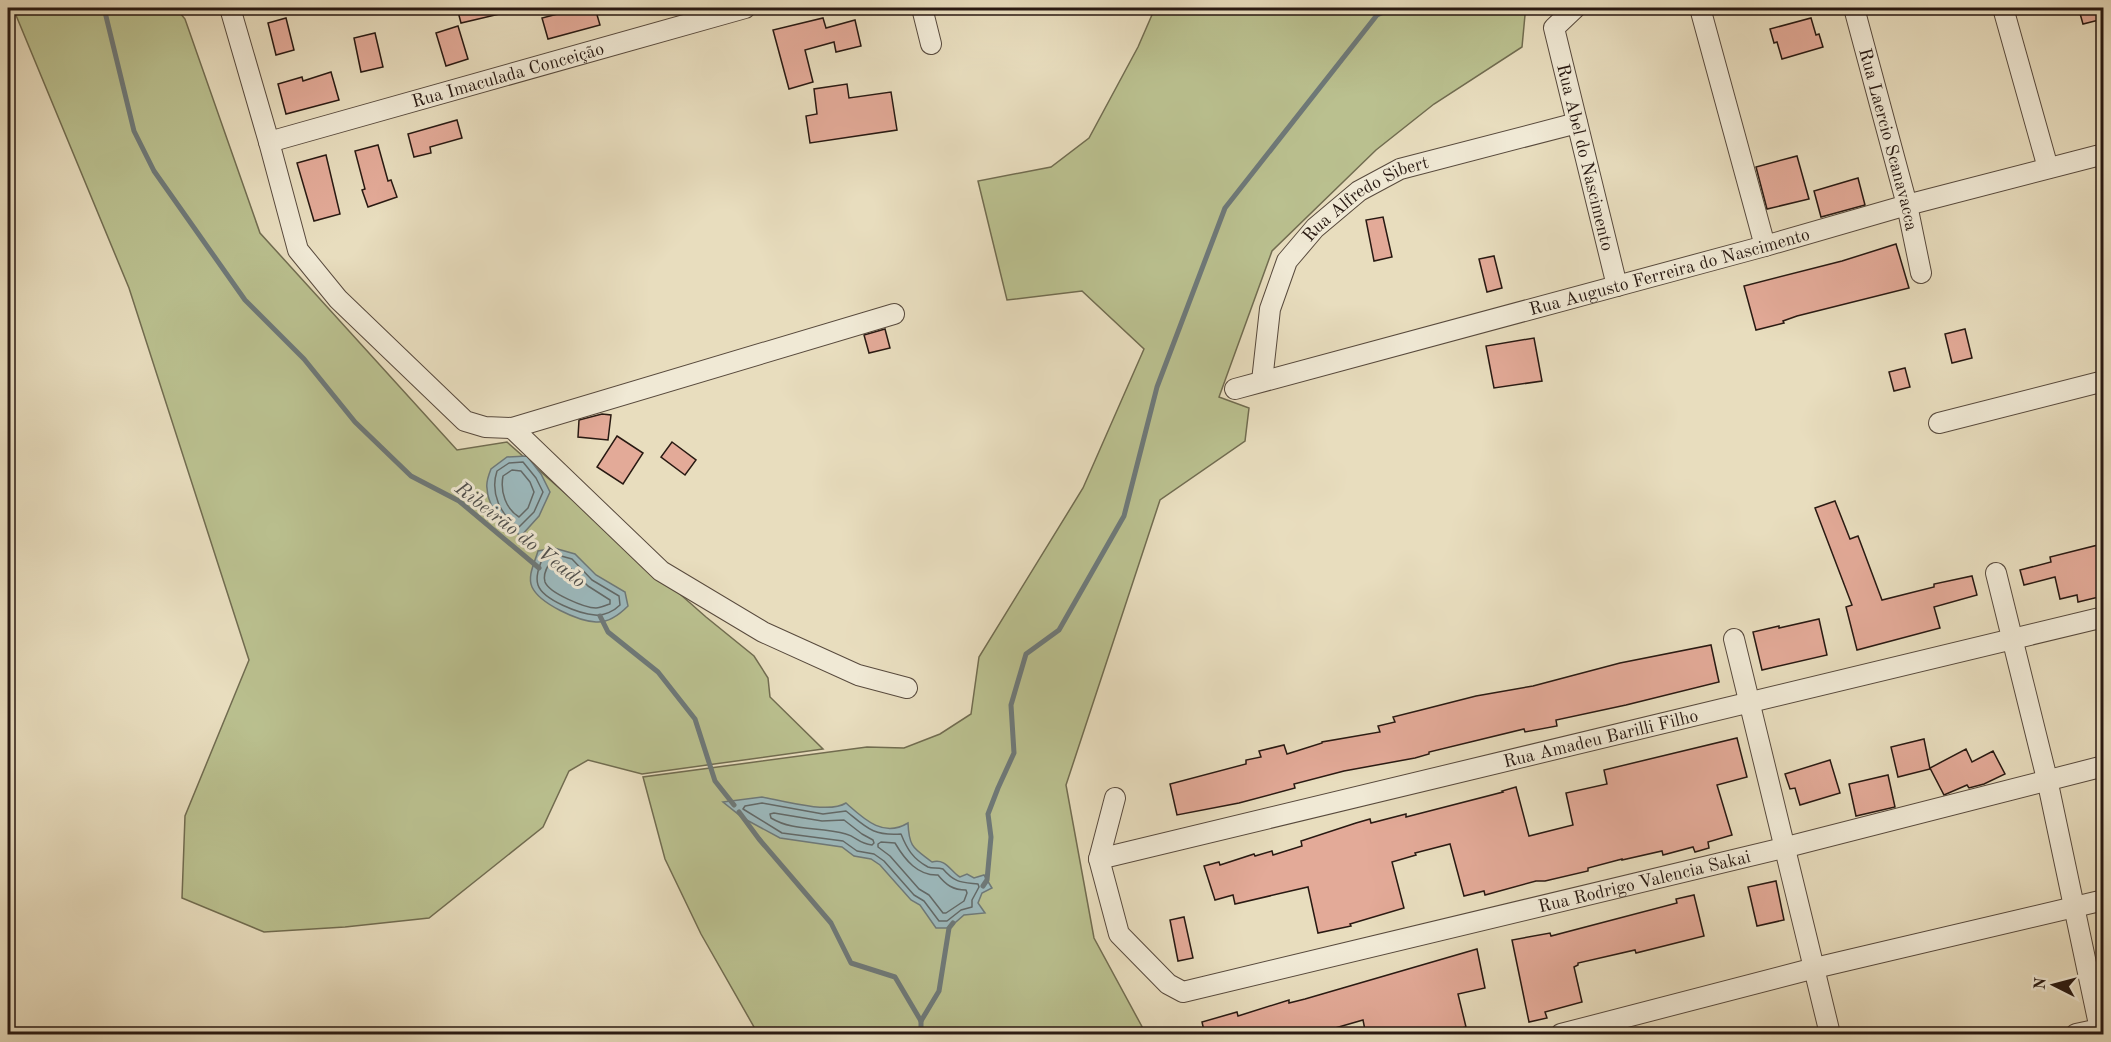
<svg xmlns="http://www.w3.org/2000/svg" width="2111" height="1042" viewBox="0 0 2111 1042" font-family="'Old Standard TT',serif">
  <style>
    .green { fill: #bac08f; stroke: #716c50; stroke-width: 1.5 }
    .water { fill: #9cb9bd; stroke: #6e7979; stroke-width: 1.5 }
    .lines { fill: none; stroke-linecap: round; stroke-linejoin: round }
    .shore { stroke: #626968; stroke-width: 1.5 }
    .stream { stroke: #6e7979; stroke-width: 5 }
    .building { fill: #e3aa98; stroke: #281912; stroke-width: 1.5 }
    .minor-casing { stroke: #584a3d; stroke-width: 22 }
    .minor { stroke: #f0e9d5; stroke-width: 20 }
    .labels { text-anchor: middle; stroke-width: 6; stroke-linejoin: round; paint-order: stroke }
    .street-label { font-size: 18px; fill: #281912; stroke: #f0e9d5 }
    .water-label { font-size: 20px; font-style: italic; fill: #51514e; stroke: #f0e9d5 }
  </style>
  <rect width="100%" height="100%" fill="#e8ddbe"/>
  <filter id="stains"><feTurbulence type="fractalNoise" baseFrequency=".00333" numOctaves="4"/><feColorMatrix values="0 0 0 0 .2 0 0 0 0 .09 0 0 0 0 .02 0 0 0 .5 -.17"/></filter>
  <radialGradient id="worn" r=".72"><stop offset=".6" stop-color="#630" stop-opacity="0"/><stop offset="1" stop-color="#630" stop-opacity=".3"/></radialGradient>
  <g class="green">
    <polygon points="13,8 176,8 185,19 260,233 457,450 507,442 706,617 754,656 768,678 770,697 823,749 642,774 588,760 569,771 543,827 429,918 345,927 264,932 182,898 185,816 249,660 129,288"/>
    <polygon points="1155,8 1533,8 1525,15 1522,47 1434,104 1376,150 1272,251 1219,397 1249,408 1245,441 1160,500 1066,785 1094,938 1146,1034 758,1034 701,934 665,859 643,777 867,747 904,748 940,734 971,714 979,657 1083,488 1144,349 1082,291 1007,300 978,181 1051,167 1089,138 1138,47"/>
  </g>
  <g class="water">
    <path d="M 527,456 L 541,474 L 550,492 L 539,516 L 521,536 C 505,526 488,509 487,488 C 486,483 489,474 491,469 L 507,457 Z"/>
    <path d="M 554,548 L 575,554 L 596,575 L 625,592 L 628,606 C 620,614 608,623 596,622 C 578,621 540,604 532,587 C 527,576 535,562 538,551 Z"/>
    <path d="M 762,797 C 783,801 829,814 846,803 C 864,819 883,838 908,823 C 909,848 914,848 932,862 C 946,858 950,871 960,877 L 967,874 L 974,878 L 984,875 L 992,888 L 982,893 L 978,903 L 985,913 L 964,915 L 949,928 L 936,928 L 920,905 L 911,900 L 880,865 L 871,859 L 854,856 L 842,847 L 780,838 L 743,818 L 723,802 Z"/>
  </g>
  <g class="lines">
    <g class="shore">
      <path d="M 523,462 L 536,478 L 543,492 L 534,512 L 519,527 C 500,516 490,492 497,471 L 509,463 Z"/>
      <path d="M 512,470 L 521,471 L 530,482 L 534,492 L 528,508 L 519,517 C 506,509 500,492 503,476 Z"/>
      <path d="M 554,554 L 572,559 L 592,580 L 619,596 L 620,605 C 614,611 604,616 595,615 C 580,614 543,600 538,585 C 535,576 540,565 543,557 Z"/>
      <path d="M 554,562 L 568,566 L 588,586 L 610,600 L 610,604 C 606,605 601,608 596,608 C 585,608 549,593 545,582 C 543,576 546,569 549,564 Z"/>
      <path d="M 762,803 L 823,814 L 846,811 C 867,828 873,836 901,834 C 907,849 913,859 928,867 C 933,869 937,867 943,869 C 955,883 961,882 978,884 L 979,887 L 972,900 L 972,907 L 961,910 L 947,921 L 939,921 L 924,901 L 914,895 L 884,861 L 874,854 L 857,851 L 843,841 L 782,833 L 743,809 L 745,806 Z"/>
      <path d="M 774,813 L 822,821 L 844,820 L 862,834 L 873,840 L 874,843 L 872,845 C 858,843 857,837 846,834 C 820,826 794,832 771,818 L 770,814 Z"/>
      <path d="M 881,842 L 895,843 C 905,860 918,876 938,875 C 946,885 953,890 966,890 L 967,893 L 964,901 L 946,913 L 943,913 L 929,895 L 919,889 L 890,856 L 878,847 L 878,844 Z"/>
    </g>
    <g class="stream">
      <polyline points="104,8 134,131 154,171 245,300 304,359 355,422 411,476 459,501 539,568"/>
      <polyline points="600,616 608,632 658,672 695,719 715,781 734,805"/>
      <polyline points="739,812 759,839 831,923 851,963 895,977 921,1021 921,1034"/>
      <polyline points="983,886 987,880 991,837 988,814 998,788 1014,753 1011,705 1026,654 1059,630 1124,516 1157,387 1225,208 1377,15 1392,8"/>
      <polyline points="921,1021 939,991 949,928 953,923"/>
    </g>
  </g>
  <g class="building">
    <polygon points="457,8 504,8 504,13 461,23"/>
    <polygon points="581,8 595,8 600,25 548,39 542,18"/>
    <polygon points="2087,8 2103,8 2103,19 2083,24 2079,10"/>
    <polygon points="286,18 294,50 276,55 268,23"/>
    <polygon points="823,18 826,28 855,20 861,46 836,52 834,42 805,50 813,82 789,89 773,30"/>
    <polygon points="1811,18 1816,35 1819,34 1823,47 1782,59 1777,42 1774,43 1770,29"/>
    <polygon points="458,26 468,59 446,66 436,33"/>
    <polygon points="375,33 383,67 361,72 354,38"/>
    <polygon points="331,72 339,100 286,114 278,84 302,77 303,81"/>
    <polygon points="847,84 849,98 891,92 897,130 810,143 806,116 817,114 814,89"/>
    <polygon points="457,120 462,138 430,147 431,153 414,157 408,134"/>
    <polygon points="378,145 388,181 391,180 397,197 368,207 362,190 365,189 355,151"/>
    <polygon points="326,155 340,214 314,221 297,163"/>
    <polygon points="1797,156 1809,199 1767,209 1756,167"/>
    <polygon points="1858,178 1865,205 1821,217 1814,191"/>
    <polygon points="1383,217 1392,257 1374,261 1366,220"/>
    <polygon points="1896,244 1909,288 1797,316 1783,321 1784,323 1756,330 1744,286 1842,261"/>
    <polygon points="1494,256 1502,288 1487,292 1479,259"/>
    <polygon points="885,329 890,348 869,353 864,335"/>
    <polygon points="1965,329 1972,358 1952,363 1945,334"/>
    <polygon points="1534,338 1542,381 1494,388 1486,346"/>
    <polygon points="1905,368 1910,387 1894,391 1889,372"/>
    <polygon points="602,414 611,415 608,440 578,437 579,420"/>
    <polygon points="617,436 643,453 623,484 597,467"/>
    <polygon points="672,442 696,460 685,475 661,457"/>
    <polygon points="1835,501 1850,539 1858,536 1882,600 1934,587 1934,584 1972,576 1977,595 1934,607 1940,628 1857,650 1846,607 1852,605 1815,508"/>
    <polygon points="2098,545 2099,548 2103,547 2103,596 2078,602 2077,595 2060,599 2055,577 2024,585 2020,570 2051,562 2050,557"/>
    <polygon points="1819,619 1827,655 1762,670 1753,632 1779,626 1779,628"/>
    <polygon points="1711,645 1719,682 1626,705 1556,720 1557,726 1525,732 1524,729 1429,752 1429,754 1415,758 1344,771 1294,784 1295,788 1239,803 1177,815 1170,784 1246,764 1246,760 1261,757 1259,751 1284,745 1287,754 1322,743 1322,742 1380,732 1378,726 1395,722 1393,717 1421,710 1476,696 1533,686 1620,663"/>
    <polygon points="1737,738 1747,777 1717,785 1732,835 1708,842 1709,848 1695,852 1693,847 1663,855 1662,851 1622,860 1622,859 1588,868 1588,871 1545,881 1536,881 1485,895 1484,891 1464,896 1450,844 1415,853 1416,855 1392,862 1404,908 1350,924 1351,926 1318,933 1308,887 1235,904 1233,895 1215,900 1204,866 1219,862 1220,865 1254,854 1255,856 1272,851 1273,855 1302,846 1301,841 1356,823 1370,819 1371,823 1406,814 1406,817 1503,792 1502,791 1516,787 1529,836 1573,825 1566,793 1607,784 1604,770"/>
    <polygon points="1924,739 1930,769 1898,777 1891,747"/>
    <polygon points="1966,749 1972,762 1993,751 2005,774 1984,784 1969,788 1967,785 1944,795 1930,768"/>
    <polygon points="1830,760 1840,793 1800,805 1795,788 1790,789 1785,774"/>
    <polygon points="1888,775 1895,807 1856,816 1849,784"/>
    <polygon points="1776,881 1784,920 1757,926 1748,887"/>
    <polygon points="1694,895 1704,936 1636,953 1635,950 1578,963 1578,965 1574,967 1582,1002 1545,1012 1547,1018 1529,1022 1512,940 1550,933 1551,936 1677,903 1676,899"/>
    <polygon points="1184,917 1193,958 1178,961 1170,920"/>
    <polygon points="1477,949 1485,988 1458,994 1466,1027 1433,1035 1366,1035 1363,1020 1311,1035 1205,1035 1202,1022 1237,1012 1238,1016 1289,1000 1289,1003 1305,999"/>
  </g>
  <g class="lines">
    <defs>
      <g id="minor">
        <polyline points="230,8 269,142 298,250 338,299 465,421 485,427 512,428 894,314"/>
        <polyline points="922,8 931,44"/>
        <path id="s1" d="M 1575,8 L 1554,28 L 1617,286"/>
        <polyline points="1700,8 1765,246"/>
        <path id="s2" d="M 1854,8 L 1907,205 L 1921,273"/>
        <polyline points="2003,8 2048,168"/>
        <path id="s3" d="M 269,142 L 745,8"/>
        <path id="s4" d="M 1262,381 L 1270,309 L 1287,261 L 1315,228 L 1359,191 L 1400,169 L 1577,123"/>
        <path id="s5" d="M 1235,389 L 1765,246 L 1907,205 L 2104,154"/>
        <polyline points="1939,423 2104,381"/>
        <polyline points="512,428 661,571 763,632 858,675 907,688"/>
        <polyline points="1996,573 2047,779 2101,1034"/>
        <polyline points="1734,639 1830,1034"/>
        <path id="s6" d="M 1115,798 L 1099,859 L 1119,934 L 1168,984 L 1183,992 L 1783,848 L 2104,766"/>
        <path id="s7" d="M 1099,859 L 2104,617"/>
        <polyline points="1561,1034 1815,968 2104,900"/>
        <polyline points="2076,1034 2104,1028"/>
      </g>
    </defs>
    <use href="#minor" class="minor-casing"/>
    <use href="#minor" class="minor"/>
  </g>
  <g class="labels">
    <g class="street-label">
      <text dy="6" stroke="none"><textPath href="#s3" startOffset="248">Rua Imaculada Conceição</textPath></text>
      <text dy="6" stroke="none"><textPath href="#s2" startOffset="136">Rua Laercio Scanavacca</textPath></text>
      <text dy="6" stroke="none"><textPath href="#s1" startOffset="162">Rua Abel do Nascimento</textPath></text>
      <text dy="6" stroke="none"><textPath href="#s4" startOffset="226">Rua Alfredo Sibert</textPath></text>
      <text dy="6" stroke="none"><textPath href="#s5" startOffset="450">Rua Augusto Ferreira do Nascimento</textPath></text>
      <text dy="6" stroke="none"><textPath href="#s7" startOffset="516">Rua Amadeu Barilli Filho</textPath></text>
      <text dy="6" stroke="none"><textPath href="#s6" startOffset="702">Rua Rodrigo Valencia Sakai</textPath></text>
    </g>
    <g class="water-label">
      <text transform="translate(521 534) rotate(38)" y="7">Ribeirão do Veado</text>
    </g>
  </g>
  <rect width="2111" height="1042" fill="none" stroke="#e8ddbe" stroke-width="30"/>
  <rect x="9" y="9" width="2093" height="1024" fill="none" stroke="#281912" stroke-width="3"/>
  <rect x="15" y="15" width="2081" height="1012" fill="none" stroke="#281912" stroke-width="1.5"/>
  <g transform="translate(2054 985) rotate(276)" stroke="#f0e9d5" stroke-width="4.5" paint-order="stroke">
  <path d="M0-4.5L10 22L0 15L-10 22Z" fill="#281912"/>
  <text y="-9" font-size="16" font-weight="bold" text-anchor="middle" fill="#281912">N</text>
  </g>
  <rect width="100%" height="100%" filter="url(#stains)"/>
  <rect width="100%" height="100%" fill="url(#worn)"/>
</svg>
